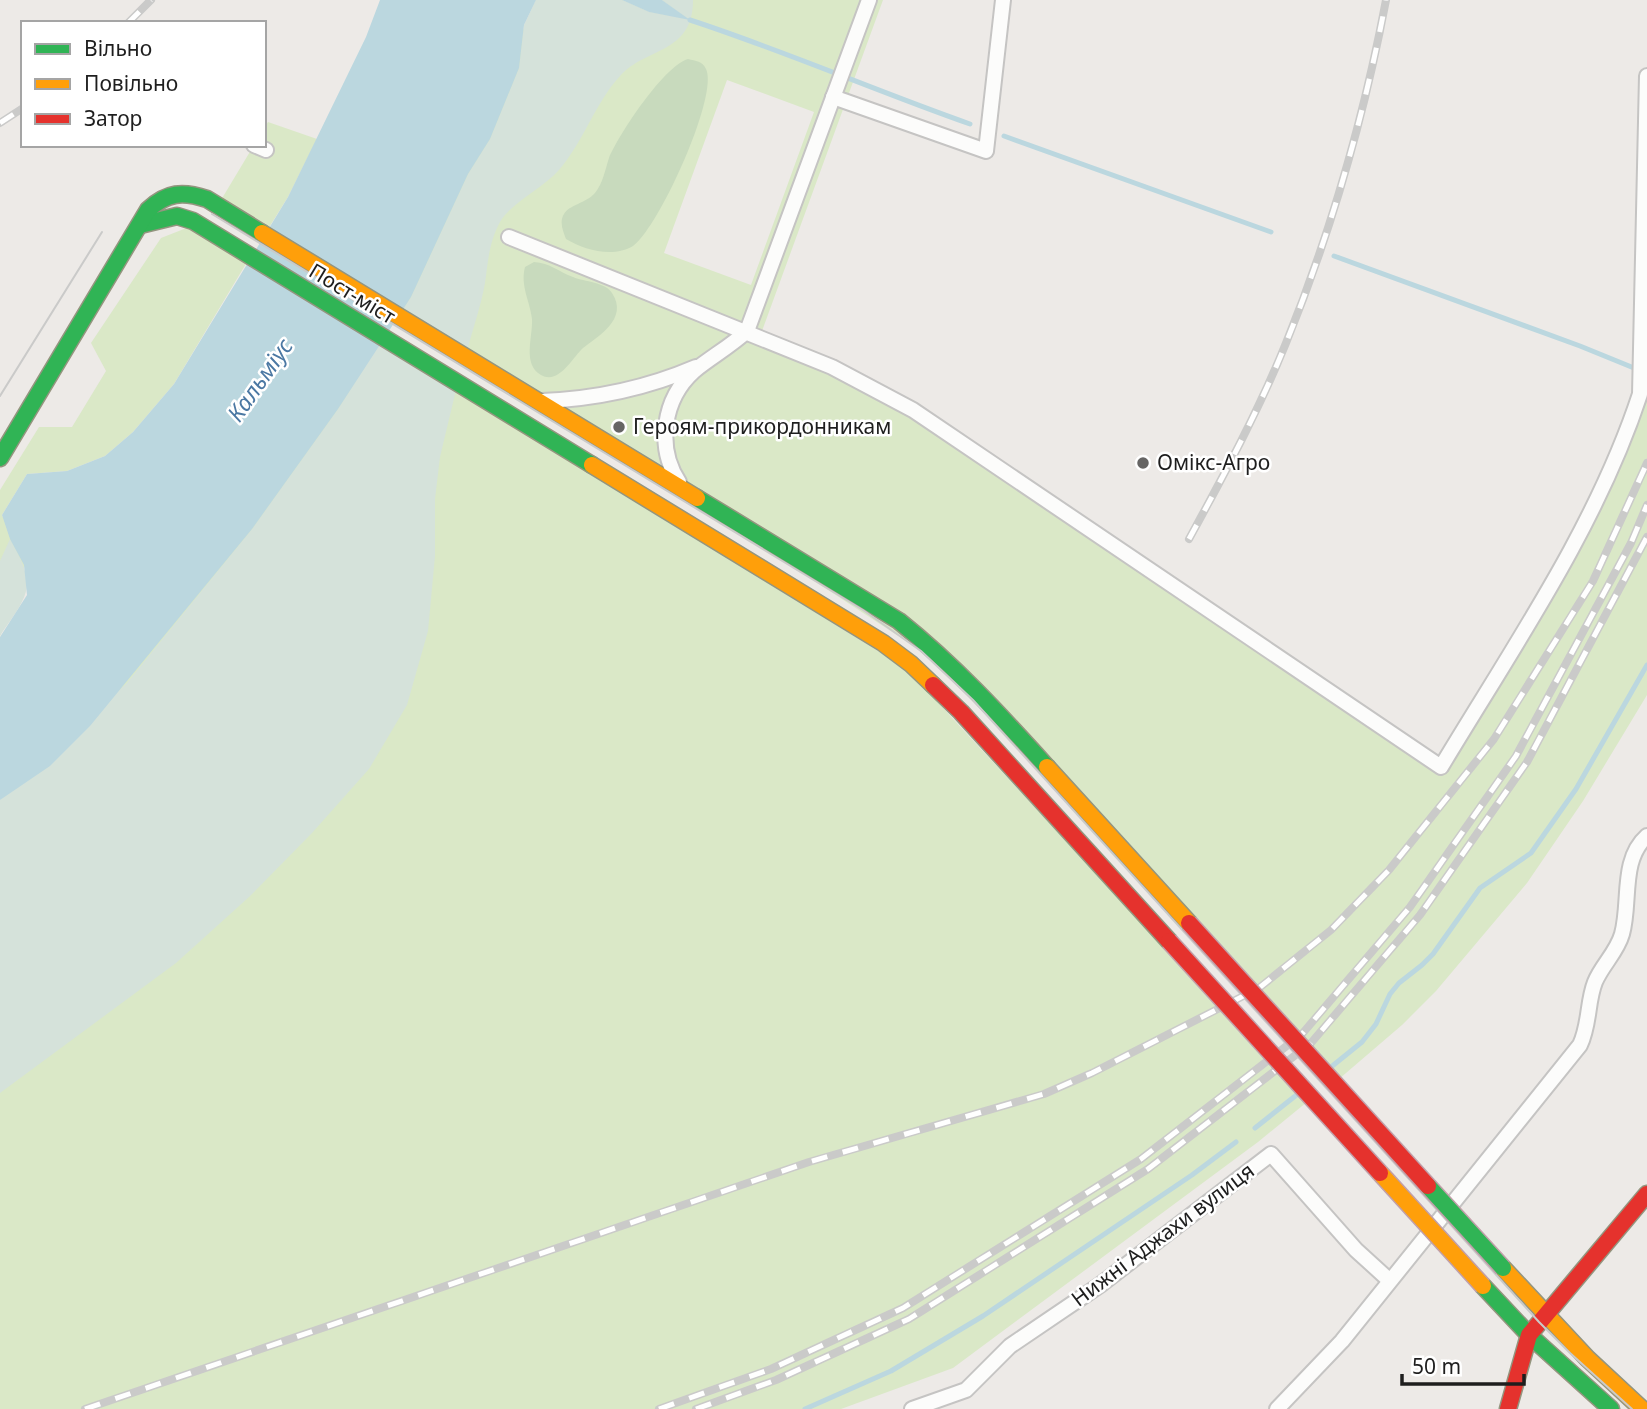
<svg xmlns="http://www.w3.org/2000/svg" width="1647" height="1409" viewBox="0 0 1647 1409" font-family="'Noto Sans',sans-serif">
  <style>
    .grass { fill: #dae8c7; fill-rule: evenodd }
    .forest { fill: #c8dabd }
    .wetland { fill: #d5e2da }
    .water { fill: #bbd7df }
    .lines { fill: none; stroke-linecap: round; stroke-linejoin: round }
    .stream { stroke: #bbd7df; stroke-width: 5 }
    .street-casing { stroke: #c5c4c3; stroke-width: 18 }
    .fast-casing { stroke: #94957f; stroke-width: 19 }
    .slow-casing { stroke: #94957f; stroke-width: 19 }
    .jam-casing { stroke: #94957f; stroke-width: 19 }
    .street { stroke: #fcfcfb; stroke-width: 14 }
    .fast { stroke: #30b455; stroke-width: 16 }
    .slow { stroke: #ff9f0a; stroke-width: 16 }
    .jam { stroke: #e5322d; stroke-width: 16 }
    .tram { stroke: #cacac9; stroke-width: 2 }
    .rail-casing { stroke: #cacac9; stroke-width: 8 }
    .rail { stroke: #fff; stroke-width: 5; stroke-dasharray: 16; stroke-linecap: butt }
    .fast-bridge-casing { stroke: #c19fa9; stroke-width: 19; stroke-linecap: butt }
    .slow-bridge-casing { stroke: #c19fa9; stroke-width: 19; stroke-linecap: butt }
    .jam-bridge-casing { stroke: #c19fa9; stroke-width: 19; stroke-linecap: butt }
    .fast-bridge { stroke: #30b455; stroke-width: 16 }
    .slow-bridge { stroke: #ff9f0a; stroke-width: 16 }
    .jam-bridge { stroke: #e5322d; stroke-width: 16 }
    .poi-dot { fill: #666564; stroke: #fff; stroke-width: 2.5 }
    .labels { text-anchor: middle; stroke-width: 5; stroke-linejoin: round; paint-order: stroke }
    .street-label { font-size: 21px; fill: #1e1e1e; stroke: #fff }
    .poi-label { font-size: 21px; fill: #1e1e1e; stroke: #fff; text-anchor: start }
    .water-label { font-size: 23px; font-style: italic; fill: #4b78a3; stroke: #fff }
  </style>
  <rect width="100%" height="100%" fill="#edeae7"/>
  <g class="grass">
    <path d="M 536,0 L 622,0 L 649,12 L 688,19 L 662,0 L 883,0 L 762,331 L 835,361 L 916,404 L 1440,758 L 1568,544 L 1619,440 L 1647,355 L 1647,695 L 1583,801 L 1527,883 L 1436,991 L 1402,1025 L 1339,1079 L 993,698 L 402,311 ZM 727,80 L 814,112 L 751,285 L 664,253 Z"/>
    <polygon points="268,122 317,139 288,197 268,229 221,200 254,145 264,145 264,128"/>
    <polygon points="189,227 247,262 174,384 133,432 105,456 67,471 27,474 2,515 25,565 0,636 0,490 39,427 72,427 106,371 91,343 161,238"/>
    <polygon points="380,343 907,669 1307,1102 1258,1142 953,1368 841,1409 0,1409 0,800 7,795"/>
  </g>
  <g class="forest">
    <path d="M 688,59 C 696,61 702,61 706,69 C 719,96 658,229 633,246 C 613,258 584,250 566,239 C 563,231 559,222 564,214 C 569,205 586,203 595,193 C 603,183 605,170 609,158 C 619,134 664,66 688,59 Z"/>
    <path d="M 534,262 C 550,263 559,272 573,277 C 585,282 605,282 612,293 C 629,319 598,336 583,348 C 572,358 559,385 541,375 C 522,364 533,337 532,319 C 530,301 520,286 525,267 Z"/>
  </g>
  <g class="wetland">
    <path d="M 536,0 L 622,0 L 649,12 L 688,19 L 662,0 L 693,0 C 693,54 646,47 620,76 C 595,103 584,141 559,170 C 542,189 512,202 500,222 C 489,242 488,262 485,283 C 481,306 473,328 467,351 L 402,311 L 411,297 L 468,174 L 490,139 L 519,68 L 524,25 Z"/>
    <polygon points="380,343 456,390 440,457 435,499 435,556 428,631 407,705 369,769 312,833 249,897 176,963 0,1093 0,800 126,684 252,529 338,409"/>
    <path d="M 10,539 C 38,588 29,593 0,636 L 0,561 Z"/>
  </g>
  <g class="water">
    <polygon points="380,0 536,0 524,25 519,68 490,139 468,174 411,297 338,409 252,529 90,726 50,766 0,800 0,637 27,595 24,565 10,539 2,515 27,474 67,471 105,456 133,432 174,384 288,197 366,37"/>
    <polygon points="622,0 662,0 690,20 649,12"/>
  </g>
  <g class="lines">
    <g class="stream">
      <path d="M 690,20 C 785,51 876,91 970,124"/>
      <polyline points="1004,136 1271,232"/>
      <polyline points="1334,256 1580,346 1634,368"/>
      <polyline points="1331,1067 1362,1042 1376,1024 1390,994 1399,983 1422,965 1433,954 1480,888 1531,853 1576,789 1647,665"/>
      <polyline points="1255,1128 1299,1093"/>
      <polyline points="805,1409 891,1371 983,1316 1192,1175 1236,1142"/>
    </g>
    <defs>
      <g id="street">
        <polyline points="833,97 986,151 1003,0"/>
        <polyline points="254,145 266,150"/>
        <path d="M 509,237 L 832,367 L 913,410 L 1441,767 C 1513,647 1596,528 1640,394 L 1647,76"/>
        <path d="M 542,401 C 596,399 647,388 696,367"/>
        <path d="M 679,482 C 656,447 663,399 694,371 C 711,357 731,346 747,331 L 869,0"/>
        <polyline points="912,1409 966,1390 1010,1346 1100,1285 1271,1154 1356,1250 1389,1280"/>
        <path d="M 1277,1409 L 1342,1341 L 1580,1045 C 1590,1024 1587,1002 1595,982 C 1602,965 1617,952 1622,934 C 1631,902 1620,860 1647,836"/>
      </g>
      <g id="fast">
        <polyline points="140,225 177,216 193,221 592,465"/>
        <path d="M 0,458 L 148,210 C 167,192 183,191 207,199 L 262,233"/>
        <path d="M 697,498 L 899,621 C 954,665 1000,715 1047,767"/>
        <polyline points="1483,1286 1529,1335 1611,1409"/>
      </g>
      <g id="slow">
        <polyline points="262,233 697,498"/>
        <polyline points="592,465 883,643 911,664 933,685"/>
        <polyline points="1047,767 1189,923"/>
        <polyline points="1503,1268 1587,1358 1642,1409"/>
      </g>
      <g id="jam">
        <polyline points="933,685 961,712 1169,941"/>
        <polyline points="1508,1409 1529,1335 1647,1194"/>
      </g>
    </defs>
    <use href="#street" class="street-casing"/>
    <use href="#fast" class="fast-casing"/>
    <use href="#slow" class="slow-casing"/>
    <use href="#jam" class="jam-casing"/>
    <use href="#street" class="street"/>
    <use href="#fast" class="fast"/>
    <use href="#slow" class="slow"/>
    <use href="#jam" class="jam"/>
    <g class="tram">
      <polyline points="212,214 863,610 921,651 973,700 1539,1322 1570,1353 1632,1409"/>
      <polyline points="0,396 102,232"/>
    </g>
    <defs>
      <g id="rail">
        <polyline points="128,23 151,0"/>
        <polyline points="0,123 23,108"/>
        <path d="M 1189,539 C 1224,475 1259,410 1286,343 C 1331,232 1364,117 1386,0"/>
        <polyline points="85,1409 809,1162 1044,1094 1092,1073 1259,988 1331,930 1389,870 1494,739 1593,581 1647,463"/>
        <polyline points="659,1409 771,1369 903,1308 1141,1159 1302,1034 1410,907 1516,756 1631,543 1647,505"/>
        <polyline points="696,1409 776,1380 909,1319 1148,1169 1311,1043 1420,915 1527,762 1647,537"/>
      </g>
    </defs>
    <use href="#rail" class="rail-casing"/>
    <use href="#rail" class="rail"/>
    <defs>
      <polyline id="fast-bridge" points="1428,1186 1503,1268"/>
      <polyline id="slow-bridge" points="1380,1173 1483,1286"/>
      <g id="jam-bridge">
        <polyline points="1189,923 1428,1186"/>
        <polyline points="1169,941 1380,1173"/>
      </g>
    </defs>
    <use href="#fast-bridge" class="fast-bridge-casing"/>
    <use href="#slow-bridge" class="slow-bridge-casing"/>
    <use href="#jam-bridge" class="jam-bridge-casing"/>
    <use href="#fast-bridge" class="fast-bridge"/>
    <use href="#slow-bridge" class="slow-bridge"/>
    <use href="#jam-bridge" class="jam-bridge"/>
  </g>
  <g class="poi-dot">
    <circle cx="619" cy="427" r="7"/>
    <circle cx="1143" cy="463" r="7"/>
  </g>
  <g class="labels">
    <g class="street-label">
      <text transform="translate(352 294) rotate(31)" y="7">Пост-міст</text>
      <text transform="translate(1163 1235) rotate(-37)" y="7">Нижні Аджахи вулиця</text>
    </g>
    <g class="poi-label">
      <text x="633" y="434">Героям-прикордонникам</text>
      <text x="1157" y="470">Омiкс-Агро</text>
    </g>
    <g class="water-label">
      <text transform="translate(260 380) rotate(-55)" y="8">Кальміус</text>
    </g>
  </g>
  <rect x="21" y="21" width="245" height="126" fill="#ffffff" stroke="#a5a5a5" stroke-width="2"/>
  <rect x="35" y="44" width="35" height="10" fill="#30b455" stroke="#a5a5a5" stroke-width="2"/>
  <text x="84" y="56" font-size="21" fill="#1e1e1e">Вільно</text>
  <rect x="35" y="79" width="35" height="10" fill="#ff9f0a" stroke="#a5a5a5" stroke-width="2"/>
  <text x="84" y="91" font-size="21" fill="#1e1e1e">Повільно</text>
  <rect x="35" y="114" width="35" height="10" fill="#e5322d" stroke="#a5a5a5" stroke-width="2"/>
  <text x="84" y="126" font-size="21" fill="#1e1e1e">Затор</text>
  <path d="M1402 1374v10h122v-10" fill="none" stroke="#1e1e1e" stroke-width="3.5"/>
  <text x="1412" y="1374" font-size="21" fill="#1e1e1e" stroke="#ffffff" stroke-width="5" paint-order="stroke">50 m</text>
</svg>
